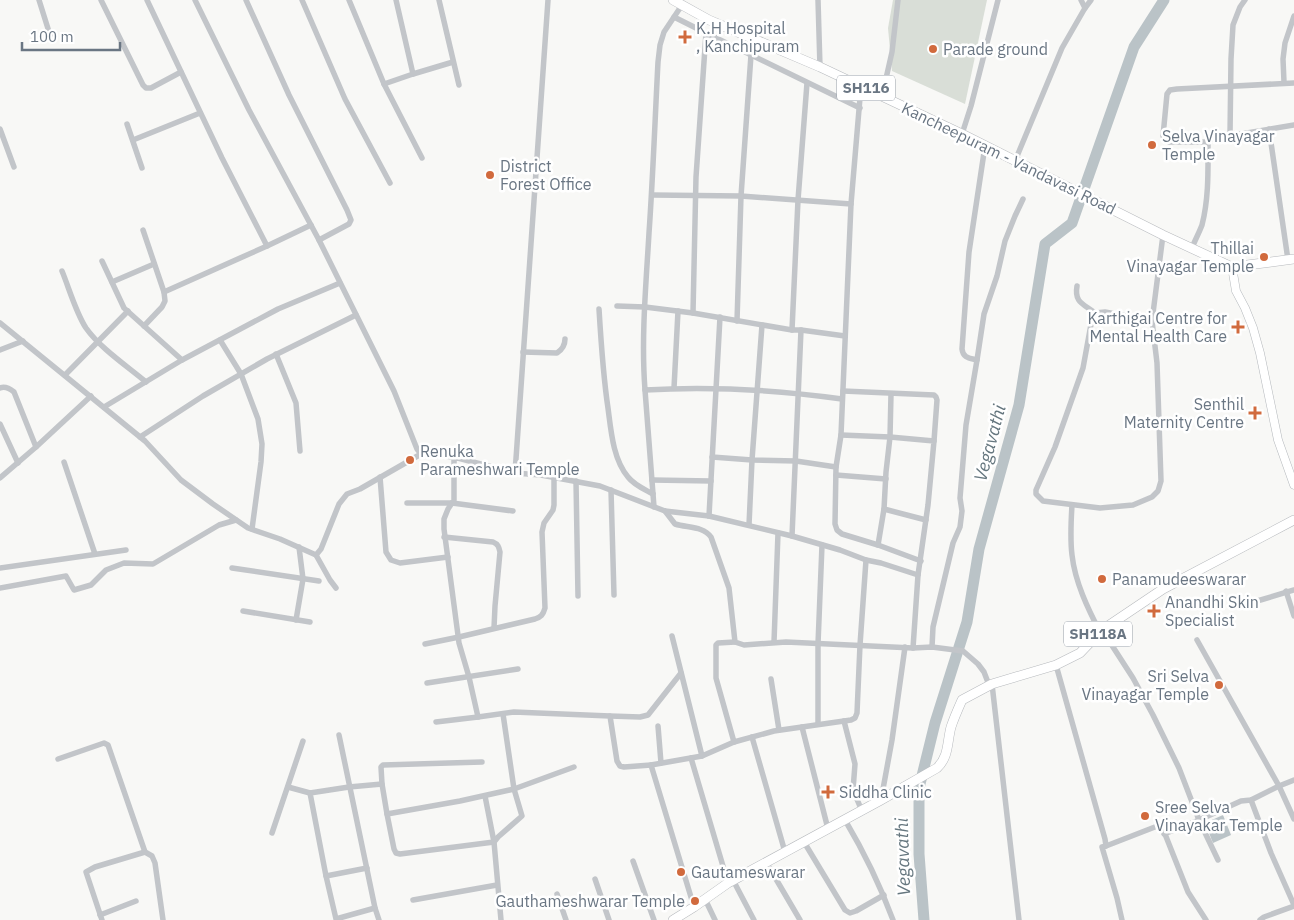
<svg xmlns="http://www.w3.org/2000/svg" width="1294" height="920" viewBox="0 0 1294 920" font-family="'IBM Plex Sans',sans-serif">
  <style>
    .green { fill: #d9ded7 }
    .water { fill: #bac3c7 }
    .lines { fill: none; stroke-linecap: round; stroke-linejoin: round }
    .river { stroke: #bac3c7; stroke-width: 11 }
    .secondary-casing { stroke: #b5b9bd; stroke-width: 9 }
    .primary-casing { stroke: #b6b9bd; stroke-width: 10 }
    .street { stroke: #c2c5c9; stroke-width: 5.5 }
    .secondary { stroke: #fff; stroke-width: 8 }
    .primary { stroke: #fff; stroke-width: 9 }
    .poi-dot { fill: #d16a3d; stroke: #fff; stroke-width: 2 }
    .labels { text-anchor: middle; stroke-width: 5; stroke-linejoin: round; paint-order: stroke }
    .shield { fill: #fff; stroke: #979fa8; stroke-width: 1 }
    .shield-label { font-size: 15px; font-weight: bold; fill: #6a7683 }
    .poi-label { font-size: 16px; fill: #6a7683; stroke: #fff; text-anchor: start }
    .street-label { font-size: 16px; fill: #6a7683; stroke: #fff }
    .water-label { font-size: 18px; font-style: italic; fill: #66777f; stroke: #fff }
  </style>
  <rect width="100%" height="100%" fill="#f8f8f6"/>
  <polygon class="green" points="893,0 987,0 965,104 892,71 888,28"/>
  <polygon class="water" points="1223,815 1231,835 1213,843 1205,823"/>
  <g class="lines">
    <polyline class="river" points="924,920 919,854 919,788 935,723 967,622 979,549 1019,405 1045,244 1072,223 1134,47 1164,0"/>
    <defs>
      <polyline id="secondary" points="1232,267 1236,291 1245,308 1253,328 1260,353 1278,440 1294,485"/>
      <g id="primary">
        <polyline points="673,0 709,20 820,67 962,134 1163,235 1232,267 1294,259"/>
        <path d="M 673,920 L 694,907 L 728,883 L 881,800 L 937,768 C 949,757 947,742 951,727 C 954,718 958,709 962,700 L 992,684 L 1056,665 L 1080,653 L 1102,630 L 1163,589 L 1294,520"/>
      </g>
    </defs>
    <use href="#secondary" class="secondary-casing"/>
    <use href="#primary" class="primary-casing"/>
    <g class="street">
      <polyline points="39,0 50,35"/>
      <polyline points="101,0 143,85 146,88 151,88 181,72"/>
      <polyline points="147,0 222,158 267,246"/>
      <polyline points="195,0 249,110 319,240 394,391 417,449 421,454 454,457"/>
      <polyline points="246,0 289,95 347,210 351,220 349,224 319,240"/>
      <polyline points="302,0 345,99 390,183"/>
      <polyline points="349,0 384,84 422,158"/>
      <polyline points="396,0 413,74"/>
      <polyline points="439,0 459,85"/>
      <polyline points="818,0 820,67"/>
      <path d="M 682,5 L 664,32 L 660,45 L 658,62 C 655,119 653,176 649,233 C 646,285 641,338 645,390 C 711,386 777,390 842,399"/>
      <polyline points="1085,8 1091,0"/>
      <polyline points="674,17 706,33 860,108"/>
      <polyline points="1284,82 1283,59 1285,43 1294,16"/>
      <polyline points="384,84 413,74 453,62"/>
      <polyline points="861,86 851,204 841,435 836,467 835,524 837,530 842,534 878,545 921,561"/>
      <polyline points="882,96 892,52 898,0"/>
      <polyline points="127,124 142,168"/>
      <polyline points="0,129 14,167"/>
      <polyline points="1269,129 1288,260"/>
      <polyline points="962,134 971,106 998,0"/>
      <polyline points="1230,135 1231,59 1233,25 1240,7 1245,0"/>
      <polyline points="133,140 200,113"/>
      <polyline points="1208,142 1169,142 1165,140 1163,136 1167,94 1170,90 1177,89 1294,83"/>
      <polyline points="1015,161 1062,48 1085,8 1081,0"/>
      <polyline points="652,195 741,196 851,204"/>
      <polyline points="143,230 164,292"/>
      <path d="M 1192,248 C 1195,240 1199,233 1202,225 C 1209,198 1208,169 1208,142 L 1211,139 L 1294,125"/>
      <polyline points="102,261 124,308 182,360 278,309 340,283"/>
      <path d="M 62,271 C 69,288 76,313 86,328 C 100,348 127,366 146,382"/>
      <polyline points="112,282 154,264"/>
      <path d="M 1077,286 C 1074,303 1084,304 1095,313"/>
      <polyline points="617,306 645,307 693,313 792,330"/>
      <path d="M 599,309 C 601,342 603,375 608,408 C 611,431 613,459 628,477 C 634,485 644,489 653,494"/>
      <polyline points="693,313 696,177 706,33"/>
      <polyline points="737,321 741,196 751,55 758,40"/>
      <polyline points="1152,321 1105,312 1095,313 1092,319 1083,368 1055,447 1036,490 1036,494 1043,501 1100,508 1133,505 1152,497 1158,491 1161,481 1157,363 1152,321 1163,235"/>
      <polyline points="0,323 145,441 181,480 213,504 248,528 280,539 316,555 321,549 339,504 347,494 360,489 421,454"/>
      <polyline points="144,326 162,307 165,301 164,292 267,246 311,225"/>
      <polyline points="801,330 845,336"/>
      <polyline points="220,340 241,374 258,419 262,444 261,462 252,529"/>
      <polyline points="0,350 23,341"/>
      <path d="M 523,352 L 557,353 C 563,349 565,345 565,339"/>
      <polyline points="276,354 296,403 300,451"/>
      <polyline points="977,360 984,314 997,276 1005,241 1015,216 1023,199"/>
      <polyline points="65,375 128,311"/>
      <path d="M 0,388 C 5,386 9,388 14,392 L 36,447"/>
      <polyline points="674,388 678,311"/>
      <polyline points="645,390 654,507"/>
      <polyline points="843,391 934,395 936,397 937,400 934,441"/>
      <polyline points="104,407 182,360"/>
      <polyline points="0,424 18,463"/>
      <polyline points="140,437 203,396 267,359 356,315"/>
      <polyline points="712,457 752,460 796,461 836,467"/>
      <polyline points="64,462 95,554"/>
      <polyline points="515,473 548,0"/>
      <polyline points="836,475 886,479"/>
      <polyline points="380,477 386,552 391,560 400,563 448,557"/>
      <polyline points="0,478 36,447 91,396"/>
      <polyline points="652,480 711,481"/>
      <polyline points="576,481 578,596"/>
      <polyline points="611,490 614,595"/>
      <polyline points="407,503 452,503 513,511"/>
      <path d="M 1072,505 C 1071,521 1070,539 1072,555 C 1075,582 1088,609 1100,632"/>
      <polyline points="884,509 926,520"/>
      <path d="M 665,511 L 675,524 C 688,528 703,526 711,537 L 729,588 L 735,642 L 744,645 L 786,642 L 913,648 L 932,647 L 963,651 L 978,664 L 984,672 L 989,685"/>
      <polyline points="709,516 720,317"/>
      <polyline points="749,525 752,460 762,325"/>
      <polyline points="792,536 801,330 792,330 798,200 807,83"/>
      <path d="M 444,537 L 493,542 C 498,544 499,547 500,552 L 495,606 L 494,628"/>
      <polyline points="878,545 884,509 886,472 890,437 891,394"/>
      <polyline points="316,555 330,580 336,588"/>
      <polyline points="0,568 126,550"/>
      <polyline points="232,568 319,581"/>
      <polyline points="0,588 66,576 74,590 91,585 106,570 124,563 153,564 219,525 236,520"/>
      <polyline points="1286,591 1294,616"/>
      <polyline points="1247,604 1294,590"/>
      <polyline points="243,611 310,622"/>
      <polyline points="296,620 303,579 299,547"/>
      <polyline points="1102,630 1133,678 1153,715 1179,768 1199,820 1218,860"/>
      <polyline points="672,636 702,756"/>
      <polyline points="774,642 778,533"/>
      <path d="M 425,644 L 459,637 L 535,619 C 541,617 543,615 545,608 L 542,532 L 544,523 L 553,510 L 554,505 L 554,477"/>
      <path d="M 932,647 L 933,627 L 953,543 L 960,527 L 962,511 L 960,498 L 966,425 L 977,360 C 969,358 963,358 962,349 L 969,252 L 985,146"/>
      <polyline points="913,648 918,575"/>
      <polyline points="1056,665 1105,839 1106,846 1102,847 1117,898 1122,920"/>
      <polyline points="771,679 779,730"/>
      <polyline points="427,683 518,669"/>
      <polyline points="992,684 1019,920"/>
      <polyline points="610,716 640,717 648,715 681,673"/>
      <polyline points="844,721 855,764 853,790 862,811"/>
      <polyline points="436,722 478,717"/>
      <polyline points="818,724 818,644 822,545"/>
      <polyline points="658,726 661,763"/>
      <polyline points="802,727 828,829"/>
      <polyline points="339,735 375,908"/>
      <polyline points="752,737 785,852"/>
      <polyline points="734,742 716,678 716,645 718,643 735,642"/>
      <polyline points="691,758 728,883"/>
      <polyline points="58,759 104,743 108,745 145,852 152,856 155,863 163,920"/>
      <polyline points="651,765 624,767 620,766 617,761 610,716 514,712 478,717 469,677 459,643 444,529 444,519 448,509 454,500 454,457 515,473 541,475 600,486 665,511 709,516 792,536 840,550 866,560 881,563 918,575 928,505 934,441 890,437 841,435"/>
      <polyline points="1294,780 1279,786 1294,819"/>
      <polyline points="382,784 381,767 383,765 482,762"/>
      <polyline points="288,787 310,793"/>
      <polyline points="881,800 892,740 905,647"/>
      <polyline points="1251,800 1271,853 1294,905"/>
      <polyline points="387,814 394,849 396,853 400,854 494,842 485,796"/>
      <path d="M 845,820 C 864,852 880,885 893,920"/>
      <polyline points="272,833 303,741"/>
      <polyline points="1164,834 1199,820 1241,801 1251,800 1279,786 1197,640"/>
      <polyline points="804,842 845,910 850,913 856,911 884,895"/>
      <polyline points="1106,846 1160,825 1163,829 1188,892 1206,920"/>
      <polyline points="633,861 654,920"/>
      <polyline points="766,862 800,920"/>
      <polyline points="326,876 367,868"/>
      <polyline points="595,879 609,920"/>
      <polyline points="733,880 754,920"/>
      <polyline points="557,894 566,920"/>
      <polyline points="705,899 715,920"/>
      <polyline points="413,900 497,885"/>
      <polyline points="694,907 651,765 702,756 734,742 774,731 851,720 855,718 857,713 860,645 866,560"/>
      <polyline points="100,915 136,901"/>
      <polyline points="102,920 86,872 95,867 145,852"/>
      <polyline points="379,920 375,908 336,919 326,876 310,793 349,787 382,784 387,814 460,801 514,789 574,767"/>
      <polyline points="501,920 494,842 498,837 522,816 514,789 503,714"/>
      <polyline points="1260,920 1264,917 1294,906"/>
    </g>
    <use href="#secondary" class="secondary"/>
    <use href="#primary" class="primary"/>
  </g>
  <g class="poi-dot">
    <path d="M682.5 29.5h5v5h5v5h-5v5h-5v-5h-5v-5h5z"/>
    <circle cx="933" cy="49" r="5"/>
    <circle cx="1152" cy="145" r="5"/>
    <circle cx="490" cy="175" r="5"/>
    <circle cx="1264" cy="257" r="5"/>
    <path d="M1235.5 319.5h5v5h5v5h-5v5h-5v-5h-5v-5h5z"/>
    <path d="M1252.5 405.5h5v5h5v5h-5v5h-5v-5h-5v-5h5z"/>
    <circle cx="410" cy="460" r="5"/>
    <circle cx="1102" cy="579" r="5"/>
    <path d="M1151.5 603.5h5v5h5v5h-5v5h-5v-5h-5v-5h5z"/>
    <circle cx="1219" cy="685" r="5"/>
    <path d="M825.5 784.5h5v5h5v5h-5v5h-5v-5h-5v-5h5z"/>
    <circle cx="1145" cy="816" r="5"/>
    <circle cx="681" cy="872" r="5"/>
    <circle cx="695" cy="901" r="5"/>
  </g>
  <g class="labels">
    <g class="shield">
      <rect x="837" y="75.5" width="58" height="25" rx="4"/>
      <rect x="1064" y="621.5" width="68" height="25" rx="4"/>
    </g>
    <g class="shield-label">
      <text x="866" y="93">SH116</text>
      <text x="1098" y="639">SH118A</text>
    </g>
    <g class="poi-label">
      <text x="696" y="34">K.H Hospital<tspan x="696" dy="18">, Kanchipuram</tspan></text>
      <text x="943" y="55">Parade ground</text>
      <text x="1162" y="142">Selva Vinayagar<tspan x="1162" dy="18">Temple</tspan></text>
      <text x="500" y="172">District<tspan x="500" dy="18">Forest Office</tspan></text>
      <text x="1254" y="254" text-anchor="end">Thillai<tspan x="1254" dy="18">Vinayagar Temple</tspan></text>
      <text x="1227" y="324" text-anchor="end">Karthigai Centre for<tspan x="1227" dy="18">Mental Health Care</tspan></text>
      <text x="1244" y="410" text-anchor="end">Senthil<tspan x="1244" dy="18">Maternity Centre</tspan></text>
      <text x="420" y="457">Renuka<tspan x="420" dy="18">Parameshwari Temple</tspan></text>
      <text x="1112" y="585">Panamudeeswarar</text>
      <text x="1165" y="608">Anandhi Skin<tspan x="1165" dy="18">Specialist</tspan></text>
      <text x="1209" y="682" text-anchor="end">Sri Selva<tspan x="1209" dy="18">Vinayagar Temple</tspan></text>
      <text x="839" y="798">Siddha Clinic</text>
      <text x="1155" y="813">Sree Selva<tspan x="1155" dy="18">Vinayakar Temple</tspan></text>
      <text x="691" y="878">Gautameswarar</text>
      <text x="685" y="907" text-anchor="end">Gauthameshwarar Temple</text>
    </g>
    <g class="street-label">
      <text transform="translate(1009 158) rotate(26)" y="6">Kancheepuram - Vandavasi Road</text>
    </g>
    <g class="water-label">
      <text transform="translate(990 443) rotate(-75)" y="6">Vegavathi</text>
      <text transform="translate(903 857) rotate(-92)" y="6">Vegavathi</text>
    </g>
  </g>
  <path d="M22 42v8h98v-8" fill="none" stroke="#6a7683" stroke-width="2.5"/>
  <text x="30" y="42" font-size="15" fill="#6a7683" stroke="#ffffff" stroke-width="4" paint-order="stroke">100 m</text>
</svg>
